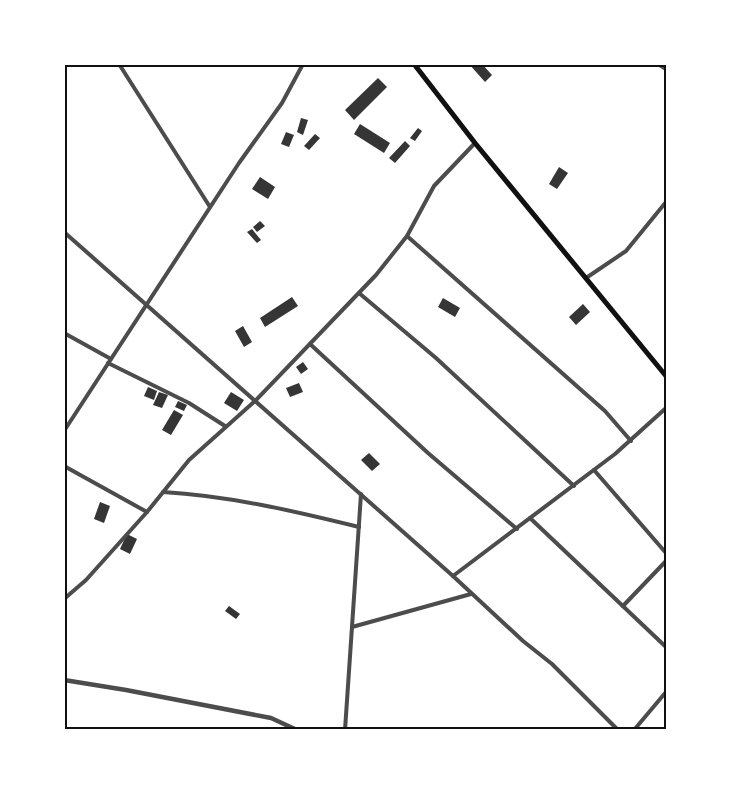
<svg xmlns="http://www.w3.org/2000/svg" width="731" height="794" viewBox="0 0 731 794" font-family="'Nunito Sans',sans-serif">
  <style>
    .building { fill: #353535 }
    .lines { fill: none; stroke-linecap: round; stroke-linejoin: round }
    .minor { stroke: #4c4c4c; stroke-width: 4 }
    .tertiary { stroke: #4c4c4c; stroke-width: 4.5 }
    .secondary { stroke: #111; stroke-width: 5 }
    .neatline { fill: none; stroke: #111; stroke-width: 2 }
  </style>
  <rect width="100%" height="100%" fill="#fff"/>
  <g class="building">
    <polygon points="469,64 482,64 492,75 485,82"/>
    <polygon points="378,78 387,87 354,120 345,110"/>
    <polygon points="301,118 308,120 303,135 297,132"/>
    <polygon points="360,124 390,143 384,153 354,134"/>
    <polygon points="418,128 422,131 415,141 410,138"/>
    <polygon points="286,132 294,135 289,147 281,144"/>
    <polygon points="315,134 320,138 309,150 304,146"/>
    <polygon points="405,141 410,146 395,163 389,158"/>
    <polygon points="559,167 568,173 557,189 549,184"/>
    <polygon points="260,177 275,187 268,199 252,189"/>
    <polygon points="260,221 265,226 257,232 253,227"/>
    <polygon points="252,229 261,240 257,243 247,232"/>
    <polygon points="292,297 298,306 265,327 260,318"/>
    <polygon points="443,298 460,308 455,317 438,307"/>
    <polygon points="583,304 590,312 576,325 569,317"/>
    <polygon points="243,326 252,342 244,347 235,331"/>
    <polygon points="303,362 308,369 301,374 296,367"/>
    <polygon points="299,383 303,392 290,397 286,388"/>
    <polygon points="148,387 157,391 154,400 144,396"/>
    <polygon points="159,392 168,395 162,408 153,405"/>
    <polygon points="231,392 244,400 237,411 224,403"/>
    <polygon points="178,401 187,405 184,411 175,407"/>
    <polygon points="174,410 183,415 171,435 162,430"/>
    <polygon points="369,453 380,464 372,471 361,460"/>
    <polygon points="100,502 110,506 104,523 94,519"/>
    <polygon points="127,534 137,539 130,554 120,549"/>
    <polygon points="229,606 240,614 236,619 225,611"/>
  </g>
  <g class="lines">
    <g class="minor">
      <polyline points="119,64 210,207"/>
      <polyline points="658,64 666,69"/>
      <polyline points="64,232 453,576 523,641 552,664 618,730"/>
      <polyline points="407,236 605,411 631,441"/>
      <polyline points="586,278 626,251 666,202"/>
      <polyline points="359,293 436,358 574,486"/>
      <polyline points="64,333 111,359"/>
      <polyline points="310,344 428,453 517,529"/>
      <polyline points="108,363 189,403 225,426"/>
      <polyline points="64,431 239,163 282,103 303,64"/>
      <polyline points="64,466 147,512"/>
      <polyline points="594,470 666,553"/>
      <path d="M 163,492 C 230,496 294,511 359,527"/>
      <polyline points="530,518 666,647"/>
      <polyline points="453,576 615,454 666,408"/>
      <polyline points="64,599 86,580 147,512 189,460 255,401 376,275 407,236 434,186 475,143"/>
      <polyline points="623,606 666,561"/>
      <polyline points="352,627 471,594"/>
      <polyline points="345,730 361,494"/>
      <polyline points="634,730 666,692"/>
    </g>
    <polyline class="tertiary" points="64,680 126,690 271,718 297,730"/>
    <polyline class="secondary" points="414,64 475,143 666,376"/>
  </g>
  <rect width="731" height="794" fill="none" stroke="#ffffff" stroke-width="132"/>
  <rect x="66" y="66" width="599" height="662" class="neatline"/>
</svg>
